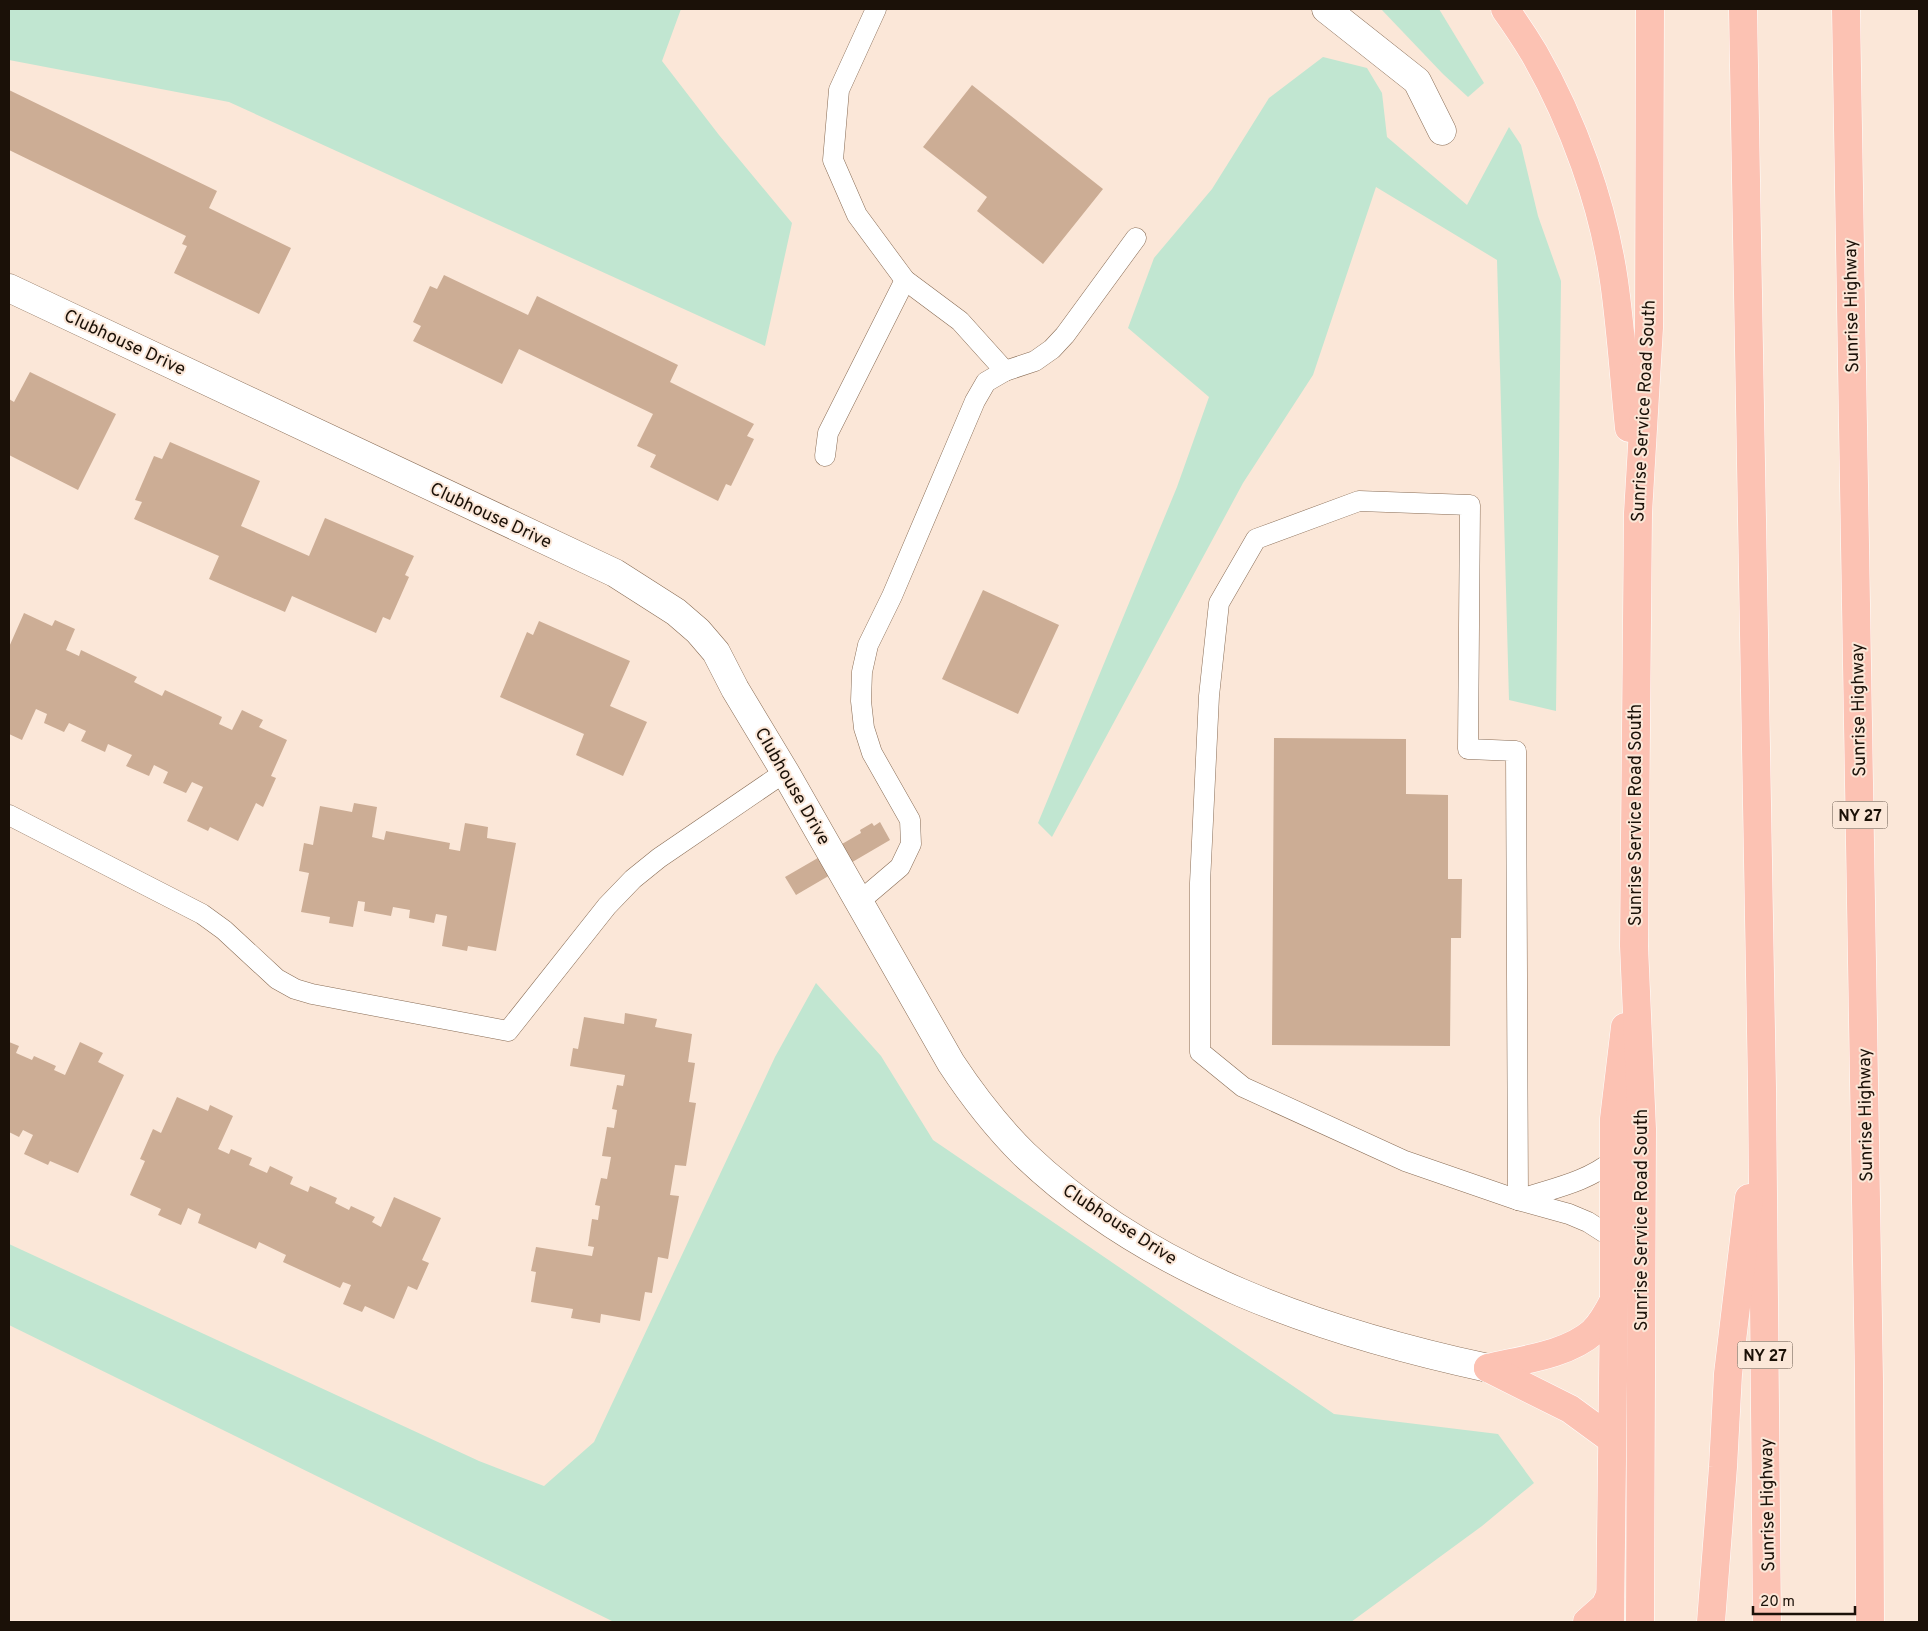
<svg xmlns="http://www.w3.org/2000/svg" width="1928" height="1631" viewBox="0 0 1928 1631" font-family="Overpass,sans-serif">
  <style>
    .green { fill: #c1e6d1 }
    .building { fill: #ccad95 }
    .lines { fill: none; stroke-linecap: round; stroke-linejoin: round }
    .lane-casing { stroke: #886c55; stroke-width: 21 }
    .street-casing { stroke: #886c55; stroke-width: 29 }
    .highway-casing { stroke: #fff; stroke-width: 29 }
    .lane { stroke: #fff; stroke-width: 20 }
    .street { stroke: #fff; stroke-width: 28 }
    .highway { stroke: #fcc2b3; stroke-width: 28 }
    .labels { text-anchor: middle; stroke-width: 4; stroke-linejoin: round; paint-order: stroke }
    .shield { fill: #fbe7d8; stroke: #5e5146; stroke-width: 1 }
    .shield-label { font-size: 16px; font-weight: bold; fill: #1b1108 }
    .street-label { font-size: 18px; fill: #1b1108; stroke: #fbe7d8 }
  </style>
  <rect width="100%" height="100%" fill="#fbe7d8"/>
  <g class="green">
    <polygon points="9,9 681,9 662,61 719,135 792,223 765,346 229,102 9,60"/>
    <polygon points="1381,9 1439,9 1484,83 1468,97 1443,74"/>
    <polygon points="1323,57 1367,68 1382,93 1387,137 1467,205 1509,127 1521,145 1538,216 1561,281 1556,711 1509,700 1497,260 1376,187 1313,375 1243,483 1052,837 1038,823 1177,487 1209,397 1128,328 1154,258 1212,189 1269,98"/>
    <polygon points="816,983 881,1056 933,1140 1334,1414 1498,1434 1534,1483 1482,1526 1351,1622 614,1622 9,1325 9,1244 479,1461 544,1486 594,1442 775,1057"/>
  </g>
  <g class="building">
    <polygon points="972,85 1103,189 1043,264 977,211 987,197 923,147"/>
    <polygon points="9,90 217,191 209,208 291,248 259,314 174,273 187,246 182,244 186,236 9,150"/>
    <polygon points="444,275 528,315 537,296 678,365 670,382 754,424 747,436 754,439 731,486 726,484 718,501 650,467 656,455 637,446 653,414 519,349 502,384 413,341 421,326 413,322 430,286 437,289"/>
    <polygon points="30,372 116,414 78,490 9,455 9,399 14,402"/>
    <polygon points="170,442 260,481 241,526 309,556 325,518 414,556 405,575 409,577 390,620 383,617 376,633 292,596 285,612 209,579 219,556 134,519 142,502 135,500 154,456 162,459"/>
    <polygon points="983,590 1059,625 1018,714 942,679"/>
    <polygon points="24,613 52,626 55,620 75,629 66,650 79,656 81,650 137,677 134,682 162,696 165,690 222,717 219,724 232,730 242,710 263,720 259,727 287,740 271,776 276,778 263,807 256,803 238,841 210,827 208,831 187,821 203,787 192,782 186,793 163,783 168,772 154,765 149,776 126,766 132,755 108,744 105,752 81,741 86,731 69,723 64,732 44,723 47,714 36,709 22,740 9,734 9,647"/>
    <polygon points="539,621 630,661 610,706 647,722 623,776 576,755 584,734 500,697 527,632 533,635"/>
    <polygon points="1274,738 1406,739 1406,794 1448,795 1448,879 1462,879 1461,938 1451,938 1450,1046 1272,1045"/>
    <polygon points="354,803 377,807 372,837 384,840 386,831 450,843 449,849 460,851 465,823 488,827 487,838 516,843 496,951 468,946 467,951 442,946 447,916 436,914 434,923 409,918 410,910 393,907 391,916 364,911 365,902 358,901 353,927 329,923 330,917 301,912 309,873 299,871 304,843 313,845 320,806 352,812"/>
    <polygon points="880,822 890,840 796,895 785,877 861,833 860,830 872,823 874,826"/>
    <polygon points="625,1013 657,1019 655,1027 692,1034 688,1062 695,1063 689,1102 696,1103 686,1166 675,1165 670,1195 679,1196 668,1259 658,1257 652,1293 645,1292 640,1321 601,1314 600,1323 571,1318 573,1309 531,1302 536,1272 531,1271 536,1247 592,1256 594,1247 588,1246 592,1219 598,1220 600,1206 595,1205 601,1178 607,1179 611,1157 602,1156 607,1127 614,1128 617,1110 612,1109 617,1085 623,1086 625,1075 570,1066 573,1048 578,1049 584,1017 624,1024"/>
    <polygon points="9,1042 19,1046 16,1053 32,1060 34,1056 56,1066 54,1070 65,1075 80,1042 103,1053 98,1062 124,1075 78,1173 50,1161 48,1165 24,1154 33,1135 23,1130 19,1137 9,1132"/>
    <polygon points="177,1097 208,1111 210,1105 233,1116 218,1149 229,1154 231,1149 252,1158 249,1165 267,1173 270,1166 293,1177 290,1184 308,1192 310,1186 337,1198 335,1203 349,1210 351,1206 375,1217 372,1222 381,1227 394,1197 441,1218 422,1260 429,1263 417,1290 408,1286 394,1319 365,1306 362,1312 343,1304 351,1285 343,1282 340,1288 283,1262 286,1255 259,1242 256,1249 198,1223 201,1214 188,1208 181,1225 158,1215 161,1209 130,1195 145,1161 140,1159 153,1129 161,1133"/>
  </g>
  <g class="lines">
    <defs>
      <g id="lane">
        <polyline points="876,9 839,90 833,160 857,215 905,280 960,321 1005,371"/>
        <polyline points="825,456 828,433 905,280"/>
        <polygon points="1359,501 1470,505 1468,749 1516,751 1518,1200 1405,1161 1243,1087 1200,1052 1200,883 1209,696 1219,603 1256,539"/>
        <polyline points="9,815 202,914 224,930 277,979 295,989 312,994 508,1031 607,906 633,879 659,858 785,772"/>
        <polyline points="860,901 900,867 911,844 910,820 872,753 864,728 861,701 862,672 868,645 892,596 975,401 986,382 1005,371 1035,361 1052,349 1065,335 1136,238"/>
        <path d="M 1613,1238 L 1588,1222 L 1569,1214 L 1518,1200 C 1553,1188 1585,1183 1614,1160"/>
      </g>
      <g id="street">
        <polyline points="1326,9 1417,81 1442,131"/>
        <path d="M 9,288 L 615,573 L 676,612 L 698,631 L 716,652 L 735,689 L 785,772 L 951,1063 C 972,1095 996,1126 1024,1154 C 1149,1274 1322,1332 1488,1368"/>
      </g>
      <g id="highway">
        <path d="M 1505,9 C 1515,23 1525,38 1534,53 C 1573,121 1603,204 1614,281 C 1621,330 1624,379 1629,428"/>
        <polyline points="1743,9 1762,1088 1767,1622"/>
        <polyline points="1846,9 1869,1379 1870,1622"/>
        <path d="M 1488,1368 C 1521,1360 1567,1355 1593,1332 C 1602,1323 1608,1312 1614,1300"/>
        <polyline points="1488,1368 1570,1409 1611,1439"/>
        <polyline points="1587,1622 1605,1606 1610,1595"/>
        <polyline points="1610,1622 1614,1300 1614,1119 1625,1027"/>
        <polyline points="1640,1622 1642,1129 1634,946 1638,513 1649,328 1650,9"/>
        <polyline points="1711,1622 1723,1467 1728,1374 1749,1198"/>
      </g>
    </defs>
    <use href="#lane" class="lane-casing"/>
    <use href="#street" class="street-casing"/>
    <use href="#highway" class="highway-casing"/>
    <use href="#lane" class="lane"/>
    <use href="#street" class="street"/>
    <use href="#highway" class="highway"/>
  </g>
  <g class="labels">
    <g class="shield">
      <rect x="1832.5" y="801.5" width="55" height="27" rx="4"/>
      <rect x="1737.5" y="1341.5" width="55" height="27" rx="4"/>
    </g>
    <g class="shield-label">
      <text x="1860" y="821">NY 27</text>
      <text x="1765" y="1361">NY 27</text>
    </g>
    <g class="street-label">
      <text transform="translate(1851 306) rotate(-91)" y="6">Sunrise Highway</text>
      <text transform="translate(125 342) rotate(25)" y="6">Clubhouse Drive</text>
      <text transform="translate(1643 411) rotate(-87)" y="6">Sunrise Service Road South</text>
      <text transform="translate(491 515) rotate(25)" y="6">Clubhouse Drive</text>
      <text transform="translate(1858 710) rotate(-91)" y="6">Sunrise Highway</text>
      <text transform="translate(793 786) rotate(60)" y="6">Clubhouse Drive</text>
      <text transform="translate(1635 815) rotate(-90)" y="6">Sunrise Service Road South</text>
      <text transform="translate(1865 1115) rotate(-91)" y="6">Sunrise Highway</text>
      <text transform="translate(1641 1220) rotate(-90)" y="6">Sunrise Service Road South</text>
      <text transform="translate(1120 1224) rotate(33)" y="6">Clubhouse Drive</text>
      <text transform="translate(1767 1505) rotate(-91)" y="6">Sunrise Highway</text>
    </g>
  </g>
  <rect width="1928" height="1631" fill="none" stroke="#1b1108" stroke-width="20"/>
  <path d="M1753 1606v8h102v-8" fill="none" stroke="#1b1108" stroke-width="2.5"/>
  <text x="1760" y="1606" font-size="15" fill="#1b1108" stroke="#fbe7d8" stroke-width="4" paint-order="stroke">20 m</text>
</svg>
